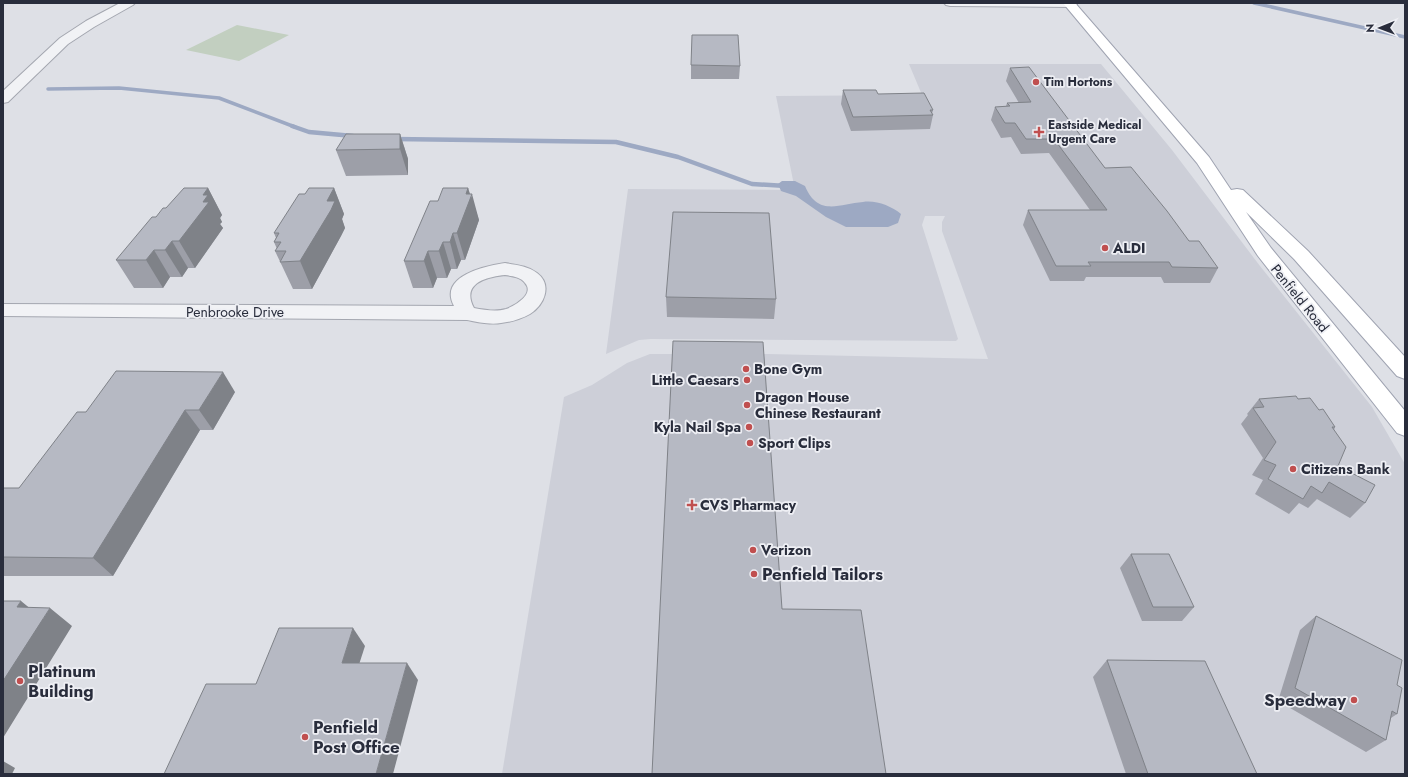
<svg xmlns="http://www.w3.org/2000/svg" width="1408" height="777" viewBox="0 0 1408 777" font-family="Jost,sans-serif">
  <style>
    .built { fill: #cdcfd8 }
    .green { fill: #c2cfc0 }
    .water { fill: #9da9c3 }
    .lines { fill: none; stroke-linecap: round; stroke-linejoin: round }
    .stream-far1 { stroke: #9da9c3; stroke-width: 3.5 }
    .stream { stroke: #9da9c3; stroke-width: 4.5 }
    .minor-casing { stroke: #a4a7b0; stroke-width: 2 }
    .major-casing { stroke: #9fa3b1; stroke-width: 2 }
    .minor { fill: #f1f2f5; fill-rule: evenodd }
    .major { fill: #fff; fill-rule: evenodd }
    .wall { fill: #9d9fa8 }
    .shaded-wall { fill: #7f8288 }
    .building { fill: #b6b9c3; stroke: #7f8288 }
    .poi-dot { fill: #c04f4f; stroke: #eeeff4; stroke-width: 1.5 }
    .labels { text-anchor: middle; stroke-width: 3.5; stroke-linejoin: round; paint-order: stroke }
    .far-poi-label { font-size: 12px; font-weight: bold; fill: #292d3c; stroke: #eeeff4; text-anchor: start }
    .poi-label { font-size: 14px; font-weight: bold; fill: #292d3c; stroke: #eeeff4; text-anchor: start }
    .street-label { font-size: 14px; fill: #292d3c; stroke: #eeeff4 }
    .near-poi-label { font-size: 17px; font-weight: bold; fill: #292d3c; stroke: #eeeff4; text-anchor: start }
  </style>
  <rect width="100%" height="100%" fill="#dee0e6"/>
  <polygon class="built" points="909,64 1101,64 1172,150 1260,266 1372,407 1405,464 1405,774 502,774 564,397 592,385 627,363 650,354 768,354 988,359 942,231 942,222 945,216 925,216 922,225 958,339 956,341 651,339 639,340 606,354 628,189 795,190 776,96 922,95"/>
  <polygon class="green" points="237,25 289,35 239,61 186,50"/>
  <path class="water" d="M 782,181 L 795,181 L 805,186 C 818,217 839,204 863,202 C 876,200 891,206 901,214 L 898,223 L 888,227 L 846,227 L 826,217 L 796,196 L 781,191 L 778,184 Z"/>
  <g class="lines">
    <g class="stream-far1">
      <polyline points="1254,3 1405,37"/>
      <polyline points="48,89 119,88 219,98 295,127"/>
    </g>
    <g class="stream">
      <polyline points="292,126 309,132 353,136"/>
      <polyline points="394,139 616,142 678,157 752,184 786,186"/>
    </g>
    <defs>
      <g id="minor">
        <polygon points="120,3 135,3 133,5 94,27 68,44 8,102 3,103 3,91 60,38 86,21"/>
        <polygon points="944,3 1076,3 1077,4 1075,6 1071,7 950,6 946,5"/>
        <path d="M 505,263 C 516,265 528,266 537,273 C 553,285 544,305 530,314 C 521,319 511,322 501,323 C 490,325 478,322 467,320 L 3,316 L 3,304 L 454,306 C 438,276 485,266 505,263 ZM 505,275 C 512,276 521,277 525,283 C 535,294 515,306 506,309 C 496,312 485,310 474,308 C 461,284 485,277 505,275 Z"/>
      </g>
      <polygon id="major" points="1063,3 1075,3 1209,157 1231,190 1237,189 1243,190 1308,251 1405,357 1405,379 1397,376 1294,259 1246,212 1271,248 1405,411 1405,436 1397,433 1258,256 1197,163"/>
    </defs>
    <use href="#minor" class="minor-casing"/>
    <use href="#major" class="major-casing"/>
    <use href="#minor" class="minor"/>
    <use href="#major" class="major"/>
  </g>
  <g class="wall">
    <polygon points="691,65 740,66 739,79 691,79"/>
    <polygon points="1010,68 1105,168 1189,241 1218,268 1210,283 1164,283 1161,277 1086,277 1084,281 1050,281 1023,225 1028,210 1090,210 1049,153 1021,154 1011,137 1001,138 991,120 995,107 1006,106 1007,103 1019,103 1006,81"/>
    <polygon points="843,90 878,94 933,110 932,114 933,115 930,129 851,131 841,104"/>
    <polygon points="400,134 408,159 408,175 346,176 336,150"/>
    <polygon points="208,188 222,215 220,218 222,222 220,224 223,228 195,268 188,268 182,277 170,277 163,288 134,288 116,260 156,217 166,208"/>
    <polygon points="334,188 344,214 342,219 345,228 341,236 312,289 293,289 275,251 277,249 274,242 276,238 274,233 305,194"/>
    <polygon points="468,188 479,220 465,260 461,260 457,269 451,269 447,278 437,278 433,288 413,288 404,261 438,201"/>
    <polygon points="666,297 776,299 774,319 667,317"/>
    <polygon points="235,392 213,430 200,430 113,576 3,576 3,488 19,488 86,412"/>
    <polygon points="1259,399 1298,399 1319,410 1335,427 1334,430 1338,466 1365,503 1350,518 1317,499 1308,508 1299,503 1289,514 1255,494 1263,480 1252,475 1263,458 1241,424 1248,415 1247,414"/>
    <polygon points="1131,554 1194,607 1182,621 1142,621 1120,568"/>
    <polygon points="1316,616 1397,685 1397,714 1391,718 1386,740 1366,752 1278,701 1300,630"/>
    <polygon points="1107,660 1257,774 1126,774 1093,677"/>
  </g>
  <g class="shaded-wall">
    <polygon points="400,134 408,159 408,175 400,149"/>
    <polygon points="208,188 222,215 220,218 222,222 220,224 223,228 195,268 179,241 203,202 203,195"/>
    <polygon points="334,188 344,214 342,219 345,228 341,236 312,289 300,261 327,201"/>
    <polygon points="468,188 471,198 472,194 479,220 465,260 457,233 466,194"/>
    <polygon points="453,233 461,260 457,269 450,242"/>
    <polygon points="172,241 188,268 182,277 165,250"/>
    <polygon points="443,242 451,269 447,278 439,251"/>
    <polygon points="154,250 170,277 163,288 146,260"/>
    <polygon points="428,251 437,278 433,288 424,261"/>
    <polygon points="223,372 235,392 213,430 199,410"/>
    <polygon points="185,410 200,430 113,576 93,558"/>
    <polygon points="21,601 43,619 50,608 72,626 3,738 3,681 17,607"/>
    <polygon points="353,628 365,646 354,680 342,663"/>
    <polygon points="407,663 418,680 393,774 376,774"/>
    <polygon points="3,761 15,768 12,774 3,774"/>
  </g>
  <g class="building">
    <polygon points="692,35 738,35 740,66 691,65"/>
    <polygon points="1029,67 1105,168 1131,167 1167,211 1189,241 1199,241 1218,268 1172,267 1169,262 1088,262 1091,266 1056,266 1028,210 1107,210 1054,139 1026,139 1015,123 1005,123 995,107 1010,106 1007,103 1031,102 1010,68"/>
    <polygon points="843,90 876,90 878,94 924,93 933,110 930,110 933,115 853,117"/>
    <polygon points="346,134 400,134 400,149 336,150"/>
    <polygon points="184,188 208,188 203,195 208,195 203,202 209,202 179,241 172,241 165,250 154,250 146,260 116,260 152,217 156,217 163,208 166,208"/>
    <polygon points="309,188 334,188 327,201 335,201 331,210 300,261 280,262 286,251 275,251 281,242 274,242 279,233 274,233 299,194 305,194"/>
    <polygon points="443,188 468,188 466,194 472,194 457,233 453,233 450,242 443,242 439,251 428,251 424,261 404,261 430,201 438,201"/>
    <polygon points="673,212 769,213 776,299 666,297"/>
    <polygon points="673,341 763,342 782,609 861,610 886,774 652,774"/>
    <polygon points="116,371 223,372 199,410 185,410 93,558 3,557 3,488 19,488 77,412 86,412"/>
    <polygon points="1296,396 1298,399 1310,398 1319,410 1323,409 1335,427 1332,427 1346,447 1338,466 1375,485 1365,503 1329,482 1322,493 1311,486 1303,499 1268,479 1276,465 1264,460 1276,442 1253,408 1264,407 1259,399"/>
    <polygon points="1131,554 1169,554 1194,607 1153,607"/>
    <polygon points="3,601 21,601 17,607 50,608 3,681"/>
    <polygon points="1316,616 1402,660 1397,685 1402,688 1397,714 1392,711 1386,740 1295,688"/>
    <polygon points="279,628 353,628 342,663 407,663 376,774 164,774 206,684 256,684"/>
    <polygon points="1107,660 1205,661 1257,774 1148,774"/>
  </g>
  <g class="poi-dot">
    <circle cx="1036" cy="82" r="4"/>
    <path d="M1037 126h4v4h4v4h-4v4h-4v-4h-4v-4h4z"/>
    <circle cx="1105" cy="248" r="4"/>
    <circle cx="746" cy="369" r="4"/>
    <circle cx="747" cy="380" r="4"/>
    <circle cx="747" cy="405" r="4"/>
    <circle cx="749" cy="427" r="4"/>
    <circle cx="750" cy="443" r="4"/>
    <circle cx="1293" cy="469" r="4"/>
    <path d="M690 499h4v4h4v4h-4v4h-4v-4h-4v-4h4z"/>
    <circle cx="753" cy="550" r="4"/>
    <circle cx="754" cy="574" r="4"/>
    <circle cx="20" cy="681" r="4"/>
    <circle cx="1354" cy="700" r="4"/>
    <circle cx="305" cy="737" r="4"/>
  </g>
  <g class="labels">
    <g class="far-poi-label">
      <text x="1044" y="86">Tim Hortons</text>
      <text x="1048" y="129">Eastside Medical<tspan x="1048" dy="14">Urgent Care</tspan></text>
    </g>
    <g class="poi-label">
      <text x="1113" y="253">ALDI</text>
      <text x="754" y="374">Bone Gym</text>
      <text x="739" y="385" text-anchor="end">Little Caesars</text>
      <text x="755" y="402">Dragon House<tspan x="755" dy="16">Chinese Restaurant</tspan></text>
      <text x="741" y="432" text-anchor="end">Kyla Nail Spa</text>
      <text x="758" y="448">Sport Clips</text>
      <text x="1301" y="474">Citizens Bank</text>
      <text x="700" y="510">CVS Pharmacy</text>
      <text x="761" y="555">Verizon</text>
    </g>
    <g class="street-label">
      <text transform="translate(1300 298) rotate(51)" y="5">Penfield Road</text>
      <text x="235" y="317">Penbrooke Drive</text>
    </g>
    <g class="near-poi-label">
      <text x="762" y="580">Penfield Tailors</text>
      <text x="28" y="677">Platinum<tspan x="28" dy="20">Building</tspan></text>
      <text x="1346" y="706" text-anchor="end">Speedway</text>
      <text x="313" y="733">Penfield<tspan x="313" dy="20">Post Office</tspan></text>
    </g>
  </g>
  <rect width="1408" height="777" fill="none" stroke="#292d3c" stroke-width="8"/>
  <g transform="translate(1380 28) rotate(269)" stroke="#eeeff4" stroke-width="3" paint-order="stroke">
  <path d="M0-3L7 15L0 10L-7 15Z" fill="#292d3c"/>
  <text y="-6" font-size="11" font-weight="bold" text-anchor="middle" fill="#292d3c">N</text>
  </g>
</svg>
